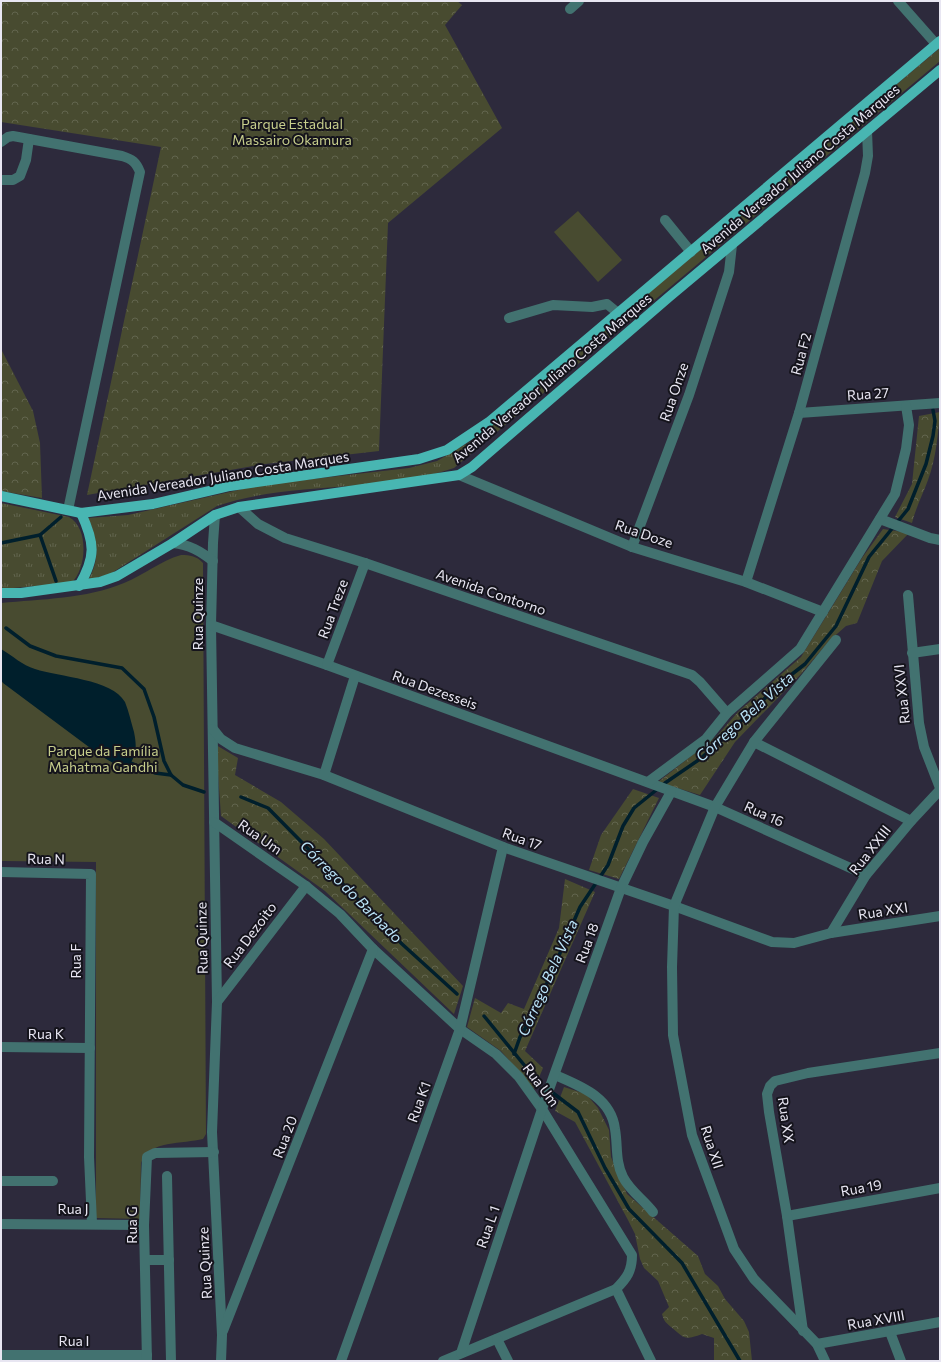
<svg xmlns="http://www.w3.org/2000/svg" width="941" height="1362" viewBox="0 0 941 1362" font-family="Commissioner,sans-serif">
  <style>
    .grass { fill: url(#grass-tufts) }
    .forest { fill: url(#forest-crowns) }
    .park { fill: #484b30 }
    .water { fill: #001f2c }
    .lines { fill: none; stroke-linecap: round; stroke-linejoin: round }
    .stream { stroke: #001f2c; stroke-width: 3.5 }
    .minor { stroke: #427270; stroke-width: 10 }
    .major { stroke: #48b6b2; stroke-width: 10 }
    .labels { text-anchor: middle; stroke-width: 4; stroke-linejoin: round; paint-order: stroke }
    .park-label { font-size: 14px; fill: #c7ce8c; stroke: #15141c }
    .street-label { font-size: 14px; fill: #e8e6f2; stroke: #15141c }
    .water-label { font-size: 15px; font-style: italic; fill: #bae4f8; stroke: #15141c }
  </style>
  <defs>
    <pattern id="grass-tufts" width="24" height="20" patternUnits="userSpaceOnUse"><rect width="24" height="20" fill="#484b30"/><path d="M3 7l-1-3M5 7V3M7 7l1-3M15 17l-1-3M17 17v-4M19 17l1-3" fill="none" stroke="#62654e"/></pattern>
    <pattern id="forest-crowns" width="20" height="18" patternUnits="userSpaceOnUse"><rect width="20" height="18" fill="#484b30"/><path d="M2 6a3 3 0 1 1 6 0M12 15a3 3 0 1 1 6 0" fill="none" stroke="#62654e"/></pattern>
  </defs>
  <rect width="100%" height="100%" fill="#2d2a3c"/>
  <g class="grass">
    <path d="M 940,48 L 940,61 L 454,468 C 378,494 293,480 217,506 L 110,574 L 88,580 C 101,559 97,539 88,518 L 128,515 L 260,485 L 409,468 L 437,461 L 473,440 Z"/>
    <path d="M 1,503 L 69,517 C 89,528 87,569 71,583 L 1,589 Z"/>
  </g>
  <g class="forest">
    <polygon points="1,1 457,1 462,5 445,25 502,128 388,223 379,451 265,464 87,495 161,147 1,122"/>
    <polygon points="1,349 33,411 40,443 42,498 1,491"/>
    <path d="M 940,412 C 938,434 936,459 928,480 C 923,494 916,507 912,523 L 895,517 L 912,484 L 919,416 Z"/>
    <polygon points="883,529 909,533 882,561 857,623 846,626 829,641 801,674 735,742 700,795 658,782 717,736 738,712 801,657 862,558"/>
    <polygon points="216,745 238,758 235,775 281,802 324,839 463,986 454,1014 325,891 221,816"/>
    <polygon points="633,789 659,798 619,879 589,870 601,835"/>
    <polygon points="565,879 595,892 525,1051 543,1068 534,1089 501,1051 467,1027 475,998 501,1013 508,1003 524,1009 559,928"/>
    <path d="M 564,1087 L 586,1094 L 598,1108 L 609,1130 L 611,1157 L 627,1194 L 698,1256 L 705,1274 L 718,1286 L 725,1299 L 744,1321 L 749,1332 L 752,1361 L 714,1361 L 714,1338 L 702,1334 C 683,1341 685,1338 671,1327 C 665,1322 664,1321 662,1314 L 669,1307 L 658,1281 L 644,1268 L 640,1259 L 635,1234 L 628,1220 L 575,1122 L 555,1111 Z"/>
  </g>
  <g class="park">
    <polygon points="578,211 622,260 598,282 554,232"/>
    <path d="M 181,555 C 190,555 197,556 203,563 L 206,1134 L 203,1139 C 184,1144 148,1140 141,1163 L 140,1219 L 96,1218 L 96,862 L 1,861 L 1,603 C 41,599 86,599 124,583 C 144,575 160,561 181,555 Z"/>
  </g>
  <path class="water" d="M 1,649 C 13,656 22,665 35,669 C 59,677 112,679 125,702 C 129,712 131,722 134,732 C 137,747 137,757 126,769 L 120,767 L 101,756 L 3,683 L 1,680 Z"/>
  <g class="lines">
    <g class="stream">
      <polyline points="1,543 40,535"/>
      <polyline points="56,581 40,535 61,517"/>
      <polyline points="6,628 30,646 56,656 122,668 144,689 154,717 164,761 171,775 183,785 204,792"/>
      <polyline points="131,763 155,773 171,775"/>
      <polyline points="241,797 268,808 402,944 457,994"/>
      <polyline points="484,1016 538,1082"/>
      <polyline points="514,1054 520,1037 534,1013 580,907 608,865 623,826 634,808 665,783 700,759 724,738 735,724 748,717 773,689 805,664 836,626 869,557 908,509 926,464 933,436 935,421 933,410"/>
      <polyline points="553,1093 578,1112 605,1168 629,1209 682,1263 740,1361"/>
    </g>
    <g class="minor">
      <polyline points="898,1 936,44"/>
      <polyline points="570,9 579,1"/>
      <path d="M 1,142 L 8,137 L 13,136 L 122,156 C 132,159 136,162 140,172 L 68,510"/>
      <polyline points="1,180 13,180 20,176 26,160 29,139"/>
      <polyline points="665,220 691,252"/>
      <polyline points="509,318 553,305 592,307 607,304 618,313"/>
      <polyline points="799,413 940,403"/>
      <polyline points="459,475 632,547 746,582 823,612"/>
      <polyline points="239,507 258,524 285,538 365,563 692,675 700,682 727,713"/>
      <polyline points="215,515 213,543 211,625 217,1002 212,1132 222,1335 221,1361"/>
      <polyline points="880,519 930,538 940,540"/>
      <path d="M 173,543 C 190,545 200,551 213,561"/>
      <polyline points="632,547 689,395 729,272 732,245"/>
      <polyline points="746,582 799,413 865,173 868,156 867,131"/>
      <polyline points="908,595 919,723 924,747 940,788"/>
      <polyline points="211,625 327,665 715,807 866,875"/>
      <polyline points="912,653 940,649"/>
      <polyline points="327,665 365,563"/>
      <polyline points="213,729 221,739 235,748 324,775 503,847 674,906 772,942 794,943 831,933 940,916"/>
      <polyline points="754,742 911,821"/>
      <polyline points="324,775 355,676"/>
      <polyline points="648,782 706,739 727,713 800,649 895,494 906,449 909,425 906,406"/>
      <path d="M 214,822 L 306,886 L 340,914 L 373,949 L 460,1029 L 496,1054 L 519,1077 L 542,1109 L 632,1255 C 632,1271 627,1278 616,1289 L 443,1361"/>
      <polyline points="1,872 91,874 89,1157 92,1223"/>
      <polyline points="831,933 866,875 911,821 940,790"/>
      <polyline points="217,1002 306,886"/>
      <polyline points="1,1047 90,1048"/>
      <path d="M 555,1075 C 580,1086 611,1097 615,1129 C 618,1146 615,1161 623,1177 C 630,1191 644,1200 653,1212"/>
      <polyline points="167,1176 171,1361"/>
      <polyline points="1,1181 53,1181"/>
      <polyline points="787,1216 940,1188"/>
      <polyline points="1,1224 144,1225"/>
      <polyline points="146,1260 169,1260"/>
      <polyline points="616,1289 651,1361"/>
      <polyline points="223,1331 373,949"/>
      <polyline points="803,1331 787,1216 769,1112 767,1094 770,1086 775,1081 808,1073 940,1053"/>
      <polyline points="890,1332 901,1361"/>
      <polyline points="497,1339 508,1361"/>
      <polyline points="817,1344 940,1322"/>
      <polyline points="461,1353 542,1109 621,888 643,842 671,792"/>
      <polyline points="1,1355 147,1355"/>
      <polyline points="147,1361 144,1225 147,1157 155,1153 214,1152"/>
      <polyline points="341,1361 460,1029 503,847"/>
      <polyline points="825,1361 817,1344 754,1279 734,1249 692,1135 673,1035 672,967 674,906 715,807 754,742 836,640"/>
    </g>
    <g class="major">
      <polyline points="1,496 81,513 153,504 230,486 419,459 447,450 489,422 940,41"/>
      <path d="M 79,586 C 96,557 95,543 81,513"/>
      <polyline points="1,593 21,593 100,582 117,576 173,543 215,515 239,507 459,475 472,467 669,297 940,70"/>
    </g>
  </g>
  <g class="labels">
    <g class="park-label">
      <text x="292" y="129">Parque Estadual<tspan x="292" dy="16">Massairo Okamura</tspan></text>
      <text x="103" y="756">Parque da Família<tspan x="103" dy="16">Mahatma Gandhi</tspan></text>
    </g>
    <g class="street-label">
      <text transform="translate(800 169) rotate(-40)" y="5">Avenida Vereador Juliano Costa Marques</text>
      <text transform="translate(801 354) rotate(-75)" y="5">Rua F2</text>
      <text transform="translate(552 378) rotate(-40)" y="5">Avenida Vereador Juliano Costa Marques</text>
      <text transform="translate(674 392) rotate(-71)" y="5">Rua Onze</text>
      <text transform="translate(868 394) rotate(-4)" y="5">Rua 27</text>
      <text transform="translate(223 476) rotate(-9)" y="5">Avenida Vereador Juliano Costa Marques</text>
      <text transform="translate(644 534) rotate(19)" y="5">Rua Doze</text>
      <text transform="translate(491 592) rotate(19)" y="5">Avenida Contorno</text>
      <text transform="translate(333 609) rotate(-70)" y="5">Rua Treze</text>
      <text transform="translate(198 614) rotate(-90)" y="5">Rua Quinze</text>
      <text transform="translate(435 690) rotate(20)" y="5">Rua Dezesseis</text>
      <text transform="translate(902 694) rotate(-96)" y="5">Rua XXVI</text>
      <text transform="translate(764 814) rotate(24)" y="5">Rua 16</text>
      <text transform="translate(260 837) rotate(35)" y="5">Rua Um</text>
      <text transform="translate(522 839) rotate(20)" y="5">Rua 17</text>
      <text transform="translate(870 850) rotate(-52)" y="5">Rua XXIII</text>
      <text transform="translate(46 859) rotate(1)" y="5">Rua N</text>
      <text transform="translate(883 911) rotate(-9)" y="5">Rua XXI</text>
      <text transform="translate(250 935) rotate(-53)" y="5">Rua Dezoito</text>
      <text transform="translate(202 938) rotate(-91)" y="5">Rua Quinze</text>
      <text transform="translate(587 943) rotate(-70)" y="5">Rua 18</text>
      <text transform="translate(76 961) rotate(-90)" y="5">Rua F</text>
      <text x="46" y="1039">Rua K</text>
      <text transform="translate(541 1085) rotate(53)" y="5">Rua Um</text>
      <text transform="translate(419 1102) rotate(-70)" y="5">Rua K1</text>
      <text transform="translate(786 1120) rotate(82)" y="5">Rua XX</text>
      <text transform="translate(285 1137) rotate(-69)" y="5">Rua 20</text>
      <text transform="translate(712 1147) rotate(72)" y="5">Rua XII</text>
      <text transform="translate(861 1188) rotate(-10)" y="5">Rua 19</text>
      <text x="73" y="1214">Rua J</text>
      <text transform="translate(132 1225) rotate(-90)" y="5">Rua G</text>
      <text transform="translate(488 1227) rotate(-71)" y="5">Rua L 1</text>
      <text transform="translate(205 1263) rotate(-93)" y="5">Rua Quinze</text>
      <text transform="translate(876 1320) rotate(-10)" y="5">Rua XVIII</text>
      <text x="74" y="1346">Rua I</text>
    </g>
    <g class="water-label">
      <text transform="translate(745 717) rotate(-42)" y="5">Córrego Bela Vista</text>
      <text transform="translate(351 892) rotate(45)" y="5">Córrego do Barbado</text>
      <text transform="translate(548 978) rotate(-66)" y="5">Córrego Bela Vista</text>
    </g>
  </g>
  <rect width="941" height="1362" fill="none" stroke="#e8e6f2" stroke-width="4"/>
</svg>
